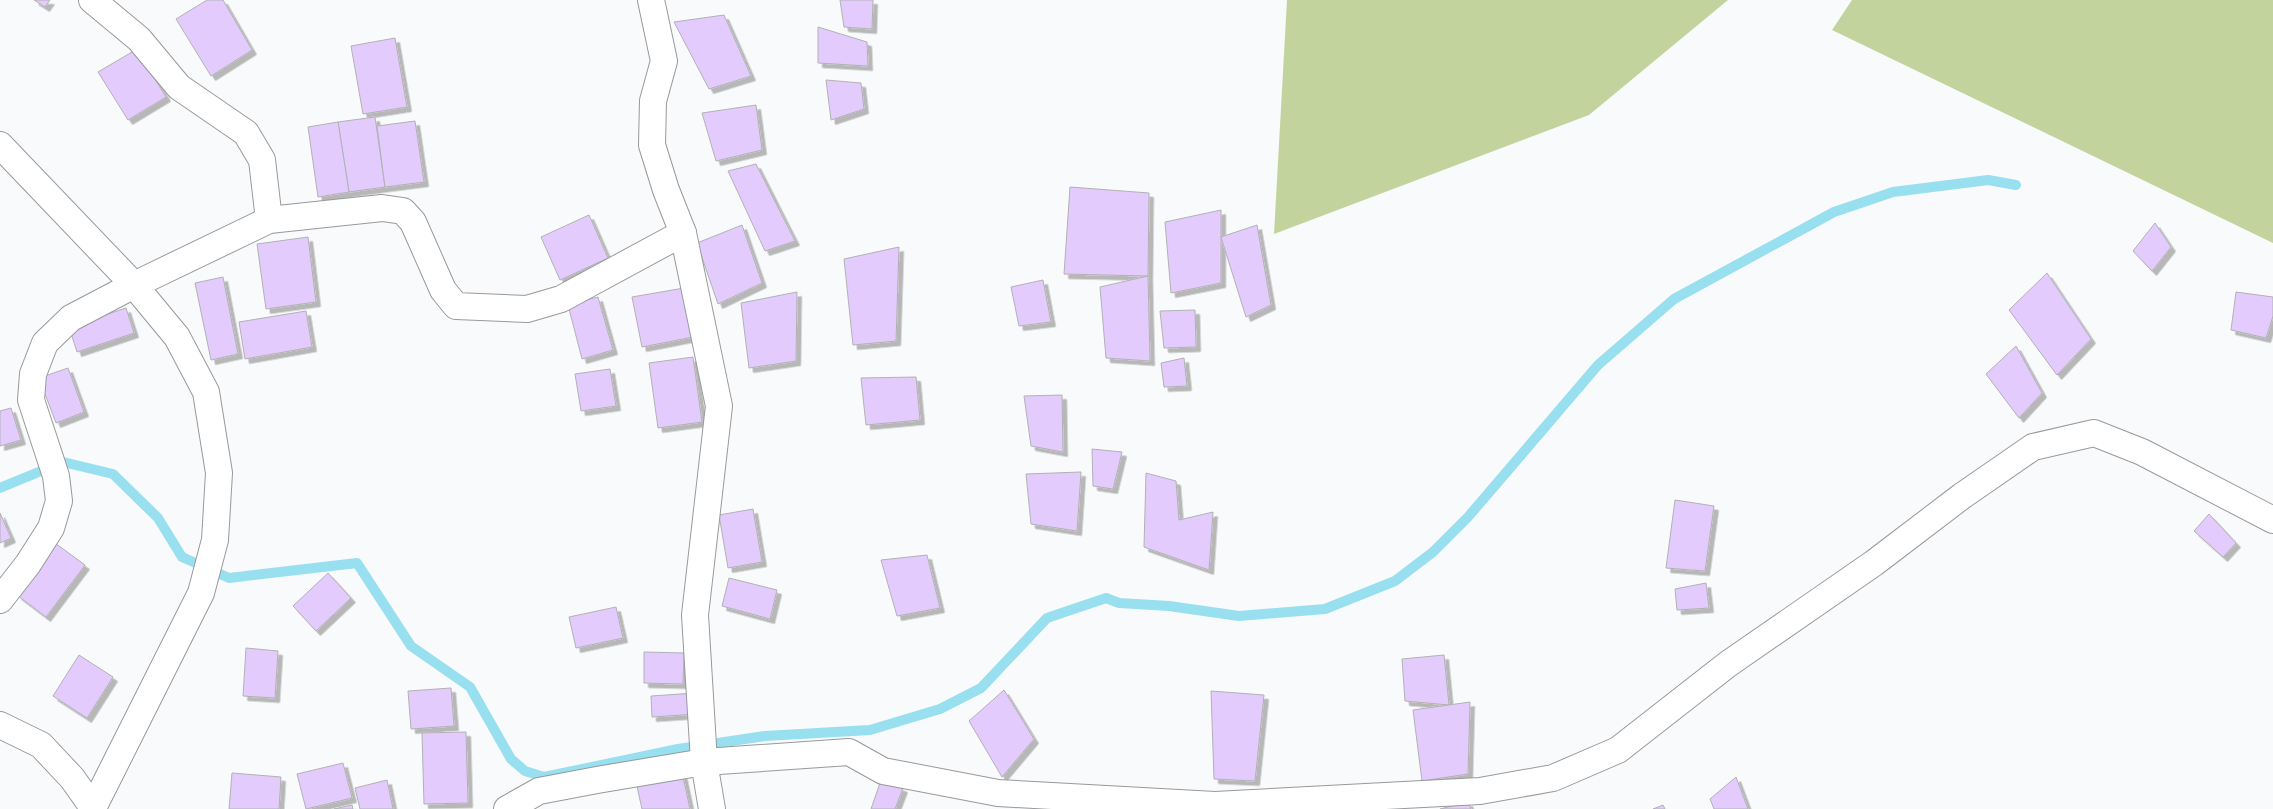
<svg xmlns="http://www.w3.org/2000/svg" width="2273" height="809" viewBox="0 0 2273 809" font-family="'Fira Sans',sans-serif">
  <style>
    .forest { fill: #c2d39d }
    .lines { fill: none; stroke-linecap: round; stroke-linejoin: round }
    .stream { stroke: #98dfef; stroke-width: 10 }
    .building { fill: #e3cbfe; stroke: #b2b1b3; filter: url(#shadow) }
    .minor-casing { stroke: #98999b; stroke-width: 28 }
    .minor { stroke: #fff; stroke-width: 26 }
  </style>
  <defs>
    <filter id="shadow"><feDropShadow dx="4.5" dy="4.5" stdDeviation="0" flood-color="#0004"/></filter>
  </defs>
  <rect width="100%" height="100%" fill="#f9fafb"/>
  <g class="forest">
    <polygon points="1287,0 1728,0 1589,115 1274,234"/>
    <polygon points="1852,0 2273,0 2273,243 1832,30"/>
  </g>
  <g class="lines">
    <polyline class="stream" points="0,488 63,462 113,474 158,518 182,557 229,578 357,563 411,646 470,687 511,759 525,771 544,777 678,749 765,736 870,730 940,709 981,688 1047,618 1106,598 1119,603 1169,606 1239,616 1325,609 1395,581 1433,552 1468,517 1598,365 1674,299 1834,212 1893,192 1988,180 2016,185"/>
  </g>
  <g class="building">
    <polygon points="34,0 50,0 45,7"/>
    <polygon points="207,0 223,0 252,50 211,76 176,19"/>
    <polygon points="840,0 873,0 872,29 844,27"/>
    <polygon points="724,15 751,76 709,89 674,22"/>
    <polygon points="818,27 867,42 868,66 818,63"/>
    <polygon points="395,38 407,107 363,114 351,46"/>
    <polygon points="137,49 166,97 128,120 98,72"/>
    <polygon points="826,80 861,83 864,109 831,120"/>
    <polygon points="756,105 762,150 716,161 702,113"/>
    <polygon points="375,117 385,187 349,192 338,122"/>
    <polygon points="415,121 424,182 385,187 377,126"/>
    <polygon points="338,122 349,192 318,197 308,127"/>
    <polygon points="756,164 795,241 765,251 728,171"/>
    <polygon points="1070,187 1149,193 1148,276 1064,274"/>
    <polygon points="1221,210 1221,283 1171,293 1165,222"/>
    <polygon points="589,215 608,258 560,280 541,237"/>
    <polygon points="2155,223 2171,247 2152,271 2133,251"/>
    <polygon points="742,225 762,283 718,304 697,243"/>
    <polygon points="1257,225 1271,305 1246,317 1221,237"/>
    <polygon points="308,237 316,302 266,309 257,244"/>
    <polygon points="899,247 896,341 853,345 844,259"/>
    <polygon points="2047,273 2091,339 2057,375 2009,310"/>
    <polygon points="1148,276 1150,361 1106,358 1100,287"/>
    <polygon points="223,277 238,354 211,360 195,283"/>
    <polygon points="1043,280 1051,322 1019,326 1011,287"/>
    <polygon points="684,288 693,337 642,347 632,297"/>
    <polygon points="797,292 796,361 749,368 741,303"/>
    <polygon points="2236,292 2273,297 2273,316 2266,338 2231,330"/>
    <polygon points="598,297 613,350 582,359 568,305"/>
    <polygon points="126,308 134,333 77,352 69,327"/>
    <polygon points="1195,310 1196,347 1164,348 1160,311"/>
    <polygon points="306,311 312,347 245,359 239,322"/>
    <polygon points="2016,346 2042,393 2019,418 1986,374"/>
    <polygon points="693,357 702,422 658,428 649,363"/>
    <polygon points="1184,358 1187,386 1164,387 1161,363"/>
    <polygon points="68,368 84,412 56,423 39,378"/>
    <polygon points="610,369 616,406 581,411 575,374"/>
    <polygon points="916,377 920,420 866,425 861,378"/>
    <polygon points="1062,395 1063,452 1031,446 1024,396"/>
    <polygon points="11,408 21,440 0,446 0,411"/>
    <polygon points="1092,449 1122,452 1113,489 1093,486"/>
    <polygon points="1081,472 1077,531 1031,524 1026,474"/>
    <polygon points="1146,473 1176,481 1179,520 1213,512 1209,570 1144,547"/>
    <polygon points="1675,500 1714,506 1705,571 1666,568"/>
    <polygon points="753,509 762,562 728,568 719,515"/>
    <polygon points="0,513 11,538 0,543"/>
    <polygon points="2209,514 2236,543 2223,557 2194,531"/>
    <polygon points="55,543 85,565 46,617 17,595"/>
    <polygon points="927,555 940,608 897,616 881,560"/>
    <polygon points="328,573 351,598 316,631 293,606"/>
    <polygon points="729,578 777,590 770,619 722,606"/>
    <polygon points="1706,583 1709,608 1677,610 1675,589"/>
    <polygon points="616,607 623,638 576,648 569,617"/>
    <polygon points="246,648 278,651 275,698 243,696"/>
    <polygon points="644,652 684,653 683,684 644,683"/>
    <polygon points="79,655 113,677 87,718 53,696"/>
    <polygon points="1444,655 1449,705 1405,701 1402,659"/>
    <polygon points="451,688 454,726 411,729 408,691"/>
    <polygon points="1004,690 1034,739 1002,777 969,721"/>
    <polygon points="1211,691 1264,695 1255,781 1214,779"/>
    <polygon points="695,693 696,714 652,717 651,696"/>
    <polygon points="1470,702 1468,774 1422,781 1413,710"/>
    <polygon points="466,732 468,803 424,804 422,733"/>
    <polygon points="343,763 352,798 306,809 297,774"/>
    <polygon points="682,772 690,809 642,809 636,782"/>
    <polygon points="232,773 281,777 279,809 229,809"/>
    <polygon points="1736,777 1748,809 1714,809 1710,799"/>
    <polygon points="387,780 393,809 360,809 355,788"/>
    <polygon points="881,780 903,788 895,809 871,809"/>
    <polygon points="1468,802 1471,809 1440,809"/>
    <polygon points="352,805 353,809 334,809"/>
    <polygon points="1663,805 1665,809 1653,809"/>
  </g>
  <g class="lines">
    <defs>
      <g id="minor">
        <polyline points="92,0 139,39 179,87 246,133 262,160 269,220"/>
        <polyline points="651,0 664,61 653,101 652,145 666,190 683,233 719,406 695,615 704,762 712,809"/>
        <polyline points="0,145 134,285 177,337 206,392 219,473 215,540 201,593 93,808"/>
        <polyline points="0,600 28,564 51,528 59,501 56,476 31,400 33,374 45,343 71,318 134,285 269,220 382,208 403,211 413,222 443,290 456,306 527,309 561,299 683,233"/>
        <polyline points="0,725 41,745 72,778 94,809"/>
        <polyline points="507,809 539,791 597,780 704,762 849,752 883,771 998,793 1215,805 1480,791 1553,778 1618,750 1728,664 1874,563 1962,496 2033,447 2094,433 2142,452 2273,520"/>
      </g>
    </defs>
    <use href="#minor" class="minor-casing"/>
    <use href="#minor" class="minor"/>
  </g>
</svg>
